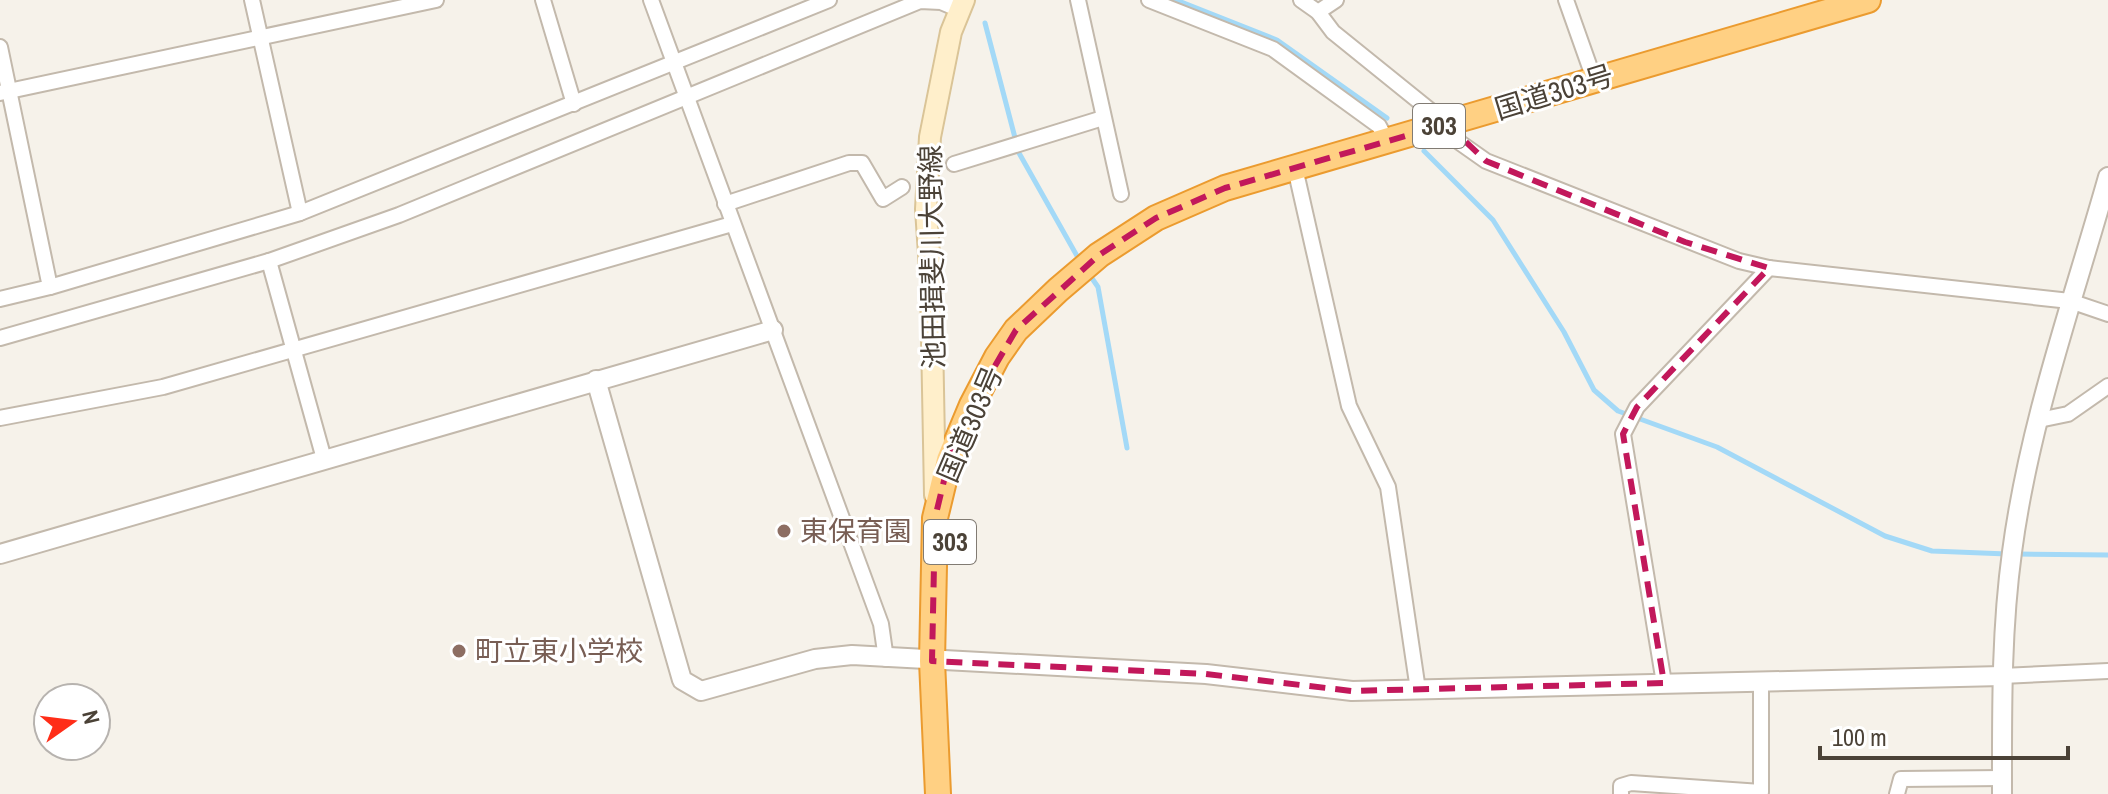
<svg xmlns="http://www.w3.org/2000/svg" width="2108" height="794" viewBox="0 0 2108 794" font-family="'Archivo Narrow','Noto Sans JP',sans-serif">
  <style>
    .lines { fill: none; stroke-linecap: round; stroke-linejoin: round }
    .stream { stroke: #a3d9f7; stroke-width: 5 }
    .minor-casing { stroke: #c3b9ac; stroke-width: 18 }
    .tertiary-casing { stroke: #c3b9ac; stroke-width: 22 }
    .secondary-casing { stroke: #dac497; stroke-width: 24 }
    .trunk-casing { stroke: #eb9b2f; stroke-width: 28 }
    .minor { stroke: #fff; stroke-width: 14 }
    .tertiary { stroke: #fff; stroke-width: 18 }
    .secondary { stroke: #ffefcb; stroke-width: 20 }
    .trunk { stroke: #ffd083; stroke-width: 24 }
    .marked { fill: none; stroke: #c2185b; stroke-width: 6; stroke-dasharray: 16 10; stroke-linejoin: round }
    .education-dot { fill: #8d6e63; stroke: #fff; stroke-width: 3 }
    .labels { text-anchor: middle; stroke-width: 6; stroke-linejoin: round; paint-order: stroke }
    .shield { fill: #fff; stroke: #817b73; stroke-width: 2 }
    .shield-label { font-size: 26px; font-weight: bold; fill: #4b4237 }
    .street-label { font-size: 28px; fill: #4b4237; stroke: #fff }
    .education-label { font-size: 28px; fill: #785e54; stroke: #fff; text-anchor: start }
  </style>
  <rect width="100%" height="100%" fill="#f6f2ea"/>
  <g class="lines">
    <g class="stream">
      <polyline points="1176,0 1277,40 1387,118"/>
      <polyline points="985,23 1019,153 1081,263"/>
      <polyline points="1424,151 1493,220 1564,332 1594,390 1618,411 1717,447 1885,536 1932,551 2007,554"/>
      <polyline points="1089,274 1098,287 1127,448"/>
      <polyline points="2017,554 2108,555"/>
    </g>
    <defs>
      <g id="minor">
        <polyline points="252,0 300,213"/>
        <polyline points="543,0 574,104"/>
        <polyline points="651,0 881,624 886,659"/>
        <polyline points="1078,0 1121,194"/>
        <polyline points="1149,0 1273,49 1379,126 1387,141"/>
        <polyline points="1301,0 1318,12 1333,32 1447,124 1459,142 1486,161 1739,261 1769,268 2070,301 2108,314"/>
        <polyline points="1566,0 1594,79"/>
        <polyline points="1318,12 1336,0"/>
        <polyline points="0,47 50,287 0,299"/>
        <polyline points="0,93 436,0"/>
        <polyline points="954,164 1103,118"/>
        <polyline points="1295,168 1349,406 1388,487 1418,690"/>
        <polyline points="725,204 849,163 862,163 883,199 902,187"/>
        <polyline points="269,261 399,215 920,1 941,2 960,10"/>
        <polyline points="50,287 300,213 829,0"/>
        <polyline points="0,338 269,261 324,459"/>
        <polyline points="0,418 163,387 732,224"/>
        <polyline points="2039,420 2068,414 2108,386"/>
        <polyline points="2002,676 2108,671"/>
        <polyline points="1664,683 1623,434 1637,407 1769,268"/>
        <polyline points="1621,794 1621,786 1631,783 1761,792 1761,680"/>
        <polyline points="1897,794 1901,779 2002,778"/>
      </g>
      <g id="tertiary">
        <polyline points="596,380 682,680 701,691 815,659 852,655 1206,674 1352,691 2002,676"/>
        <polyline points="0,554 773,330"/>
        <path d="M 2002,794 C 2002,713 2001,632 2012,552 C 2029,423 2073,301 2108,177"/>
      </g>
      <polyline id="secondary" points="935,495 931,284 926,209 930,137 951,32 964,0"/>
      <polyline id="trunk" points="938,794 932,661 935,518 949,460 972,405 997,357 1016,330 1058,290 1099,255 1156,218 1225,188 1868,0"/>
    </defs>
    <use href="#minor" class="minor-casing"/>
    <use href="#tertiary" class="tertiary-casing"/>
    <use href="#secondary" class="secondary-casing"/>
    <use href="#trunk" class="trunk-casing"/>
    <use href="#minor" class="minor"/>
    <use href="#tertiary" class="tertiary"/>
    <use href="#secondary" class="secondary"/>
    <use href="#trunk" class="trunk"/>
  </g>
  <path class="marked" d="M 1447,124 L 1486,161 L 1685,242 L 1769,268 L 1637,407 L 1623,434 L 1664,683 L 1352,691 L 1206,674 L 932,661 L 935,518 L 949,460 L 972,405 L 1016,330 L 1099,255 L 1156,218 L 1225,188 Z"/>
  <g class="education-dot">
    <circle cx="784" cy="531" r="8"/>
    <circle cx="459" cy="651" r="8"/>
  </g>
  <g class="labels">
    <g class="shield">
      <rect x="1413" y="104" width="52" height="44" rx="6"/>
      <rect x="924" y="520" width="52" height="44" rx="6"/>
    </g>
    <g class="shield-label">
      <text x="1439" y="135">303</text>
      <text x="950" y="551">303</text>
    </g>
    <g class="street-label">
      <text transform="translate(1554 92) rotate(-17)" y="10">国道303号</text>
      <text transform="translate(932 257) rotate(-91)" y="10">池田揖斐川大野線</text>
      <text transform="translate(970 424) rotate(-67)" y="10">国道303号</text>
    </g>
    <g class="education-label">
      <text x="800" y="541">東保育園</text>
      <text x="475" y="661">町立東小学校</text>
    </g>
  </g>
  <g transform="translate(72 722) rotate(76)"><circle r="38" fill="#ffffff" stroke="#b7b3af" stroke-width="2"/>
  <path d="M0-6L14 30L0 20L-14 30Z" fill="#ff2d18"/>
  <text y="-12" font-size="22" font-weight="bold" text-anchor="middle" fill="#4b4237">N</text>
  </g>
  <path d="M1820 746v12h248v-12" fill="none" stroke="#4b4237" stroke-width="4"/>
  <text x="1832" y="746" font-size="24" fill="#4b4237" stroke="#ffffff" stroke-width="6" paint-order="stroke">100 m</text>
</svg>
